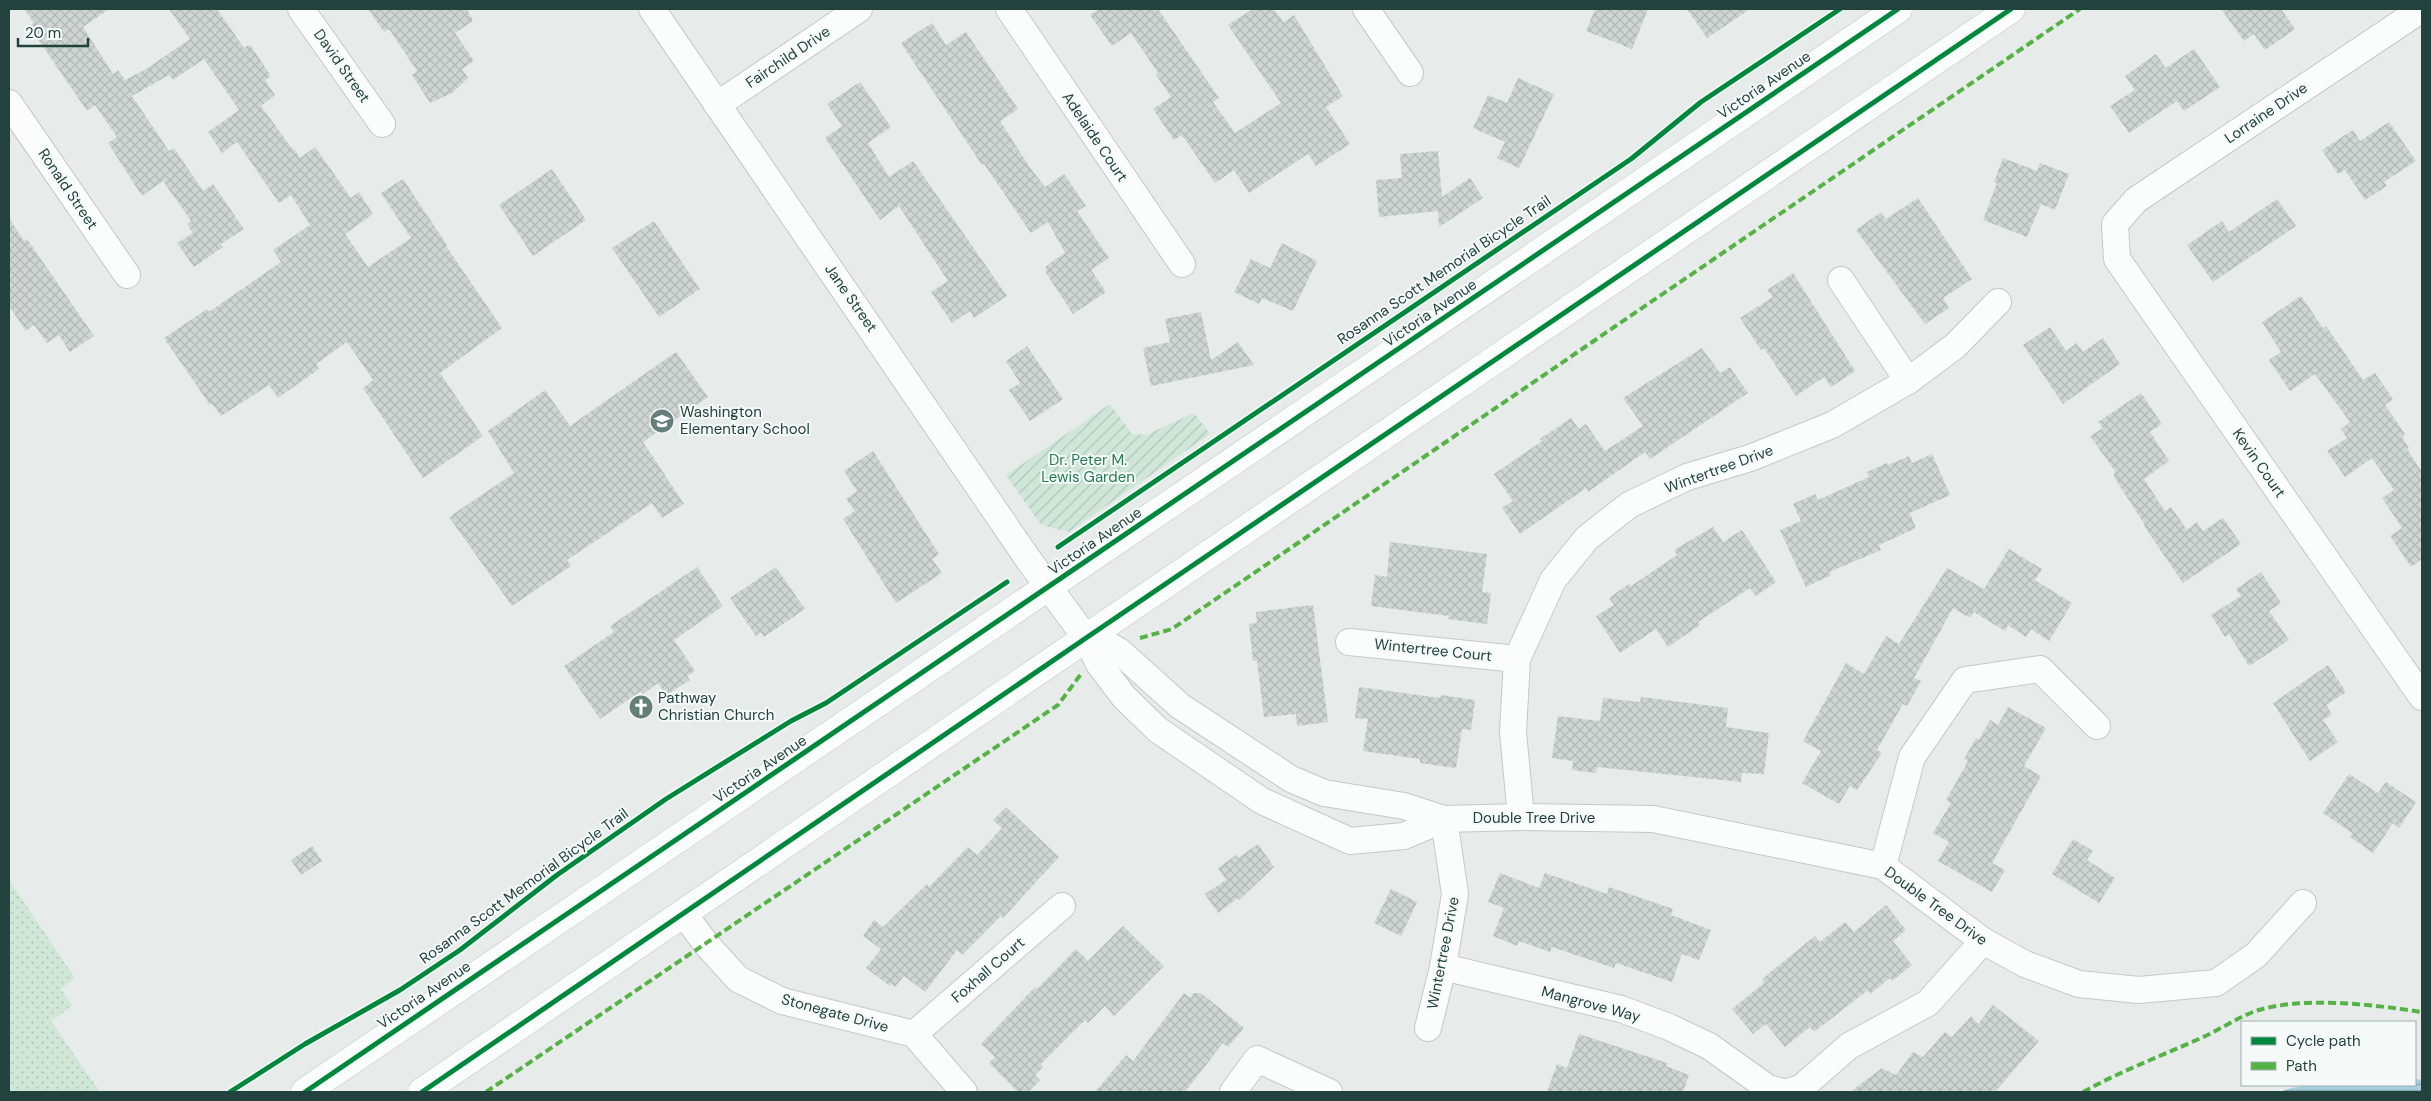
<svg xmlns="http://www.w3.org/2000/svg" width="2431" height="1101" viewBox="0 0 2431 1101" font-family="'DM Sans',sans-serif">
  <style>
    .park { fill: url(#park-dots) }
    .garden { fill: url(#garden-furrows) }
    .water { fill: url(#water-rules) }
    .building { fill: url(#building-cross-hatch) }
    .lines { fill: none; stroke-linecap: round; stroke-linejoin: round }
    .minor-casing { stroke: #c4c9c7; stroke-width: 28 }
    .secondary-casing { stroke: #c2cac8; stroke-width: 29 }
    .minor { stroke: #fbfcfc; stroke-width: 26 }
    .secondary { stroke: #fbfcfc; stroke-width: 28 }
    .quiet { stroke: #55b346; stroke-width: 4; stroke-dasharray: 8 4; stroke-linecap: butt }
    .cycleway-casing { stroke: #f5faf8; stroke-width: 8 }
    .cycleway { stroke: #00873e; stroke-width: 5 }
    .labels { text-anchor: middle; stroke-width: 4; stroke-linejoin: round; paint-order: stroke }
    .street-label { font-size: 15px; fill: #21423d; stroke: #f5faf8 }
    .poi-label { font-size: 15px; fill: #21423d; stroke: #f5faf8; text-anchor: start }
    .park-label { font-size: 15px; fill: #277d53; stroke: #f5faf8 }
  </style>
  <defs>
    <pattern id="park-dots" width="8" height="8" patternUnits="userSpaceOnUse" patternTransform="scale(1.25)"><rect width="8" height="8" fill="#cfe6d8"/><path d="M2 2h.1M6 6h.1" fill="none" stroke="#b1c6ba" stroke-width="1.8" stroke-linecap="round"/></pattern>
    <pattern id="garden-furrows" width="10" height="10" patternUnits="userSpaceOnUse" patternTransform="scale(1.25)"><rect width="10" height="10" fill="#cfe6d8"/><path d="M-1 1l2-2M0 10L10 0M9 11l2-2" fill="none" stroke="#b1c6ba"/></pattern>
    <pattern id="water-rules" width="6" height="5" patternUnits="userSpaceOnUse" patternTransform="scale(1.25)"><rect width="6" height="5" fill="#a4cfdd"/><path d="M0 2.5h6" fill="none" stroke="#85aab4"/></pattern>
    <pattern id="building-cross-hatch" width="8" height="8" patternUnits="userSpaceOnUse" patternTransform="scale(1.25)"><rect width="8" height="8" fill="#ced5d3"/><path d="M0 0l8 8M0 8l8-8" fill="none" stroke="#b1b8b6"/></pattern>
  </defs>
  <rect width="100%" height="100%" fill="#e7ecea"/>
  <polygon class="park" points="9,880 75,978 61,989 72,1006 51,1021 100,1092 9,1092"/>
  <polygon class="garden" points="1110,404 1132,434 1146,435 1194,413 1210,434 1069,532 1041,525 1006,475"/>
  <path class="water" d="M 2415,1079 L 2422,1080 L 2422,1092 L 2280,1092 C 2311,1078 2379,1085 2415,1085 Z"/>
  <g class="building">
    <polygon points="24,9 109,9 83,27 113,74 118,70 125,80 146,69 190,39 169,9 217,9 244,48 248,45 251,46 269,73 270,77 265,80 275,95 261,106 293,150 294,149 300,158 315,147 351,198 359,192 373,214 345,234 368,267 411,238 381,193 403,179 447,245 446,246 502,328 440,373 483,436 423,478 363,388 373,380 347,342 316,364 319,369 278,398 269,385 221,416 212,404 210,405 164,338 207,309 209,312 281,262 273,250 310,225 291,195 279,203 237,142 222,153 208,132 239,110 204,59 173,80 169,75 132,96 169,151 174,148 203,191 213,184 244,229 221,244 223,247 194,267 177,243 193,233 187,224 191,221 163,181 142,196 108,143 117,137 95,105 87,111 29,26 34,23"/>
    <polygon points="368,9 467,9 473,21 455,33 474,61 462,69 468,78 452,93 430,103 412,75 417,71 389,29 384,32"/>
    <polygon points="1100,9 1158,9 1219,98 1213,102 1235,133 1281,103 1228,25 1253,9 1273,9 1284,22 1294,15 1343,96 1326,107 1350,144 1316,166 1308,154 1249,193 1234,170 1215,183 1182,135 1174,140 1153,109 1171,97 1156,75 1158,73 1131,33 1112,46 1090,15"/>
    <polygon points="1595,9 1648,9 1632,49 1586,31"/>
    <polygon points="1687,9 1750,9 1707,38"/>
    <polygon points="2221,9 2281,9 2295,29 2265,50 2254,34 2244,41"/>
    <polygon points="932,23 946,45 966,32 1018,109 1000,121 1029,166 1045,187 1064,174 1086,206 1077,211 1109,258 1091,270 1106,292 1073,314 1046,273 1046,266 1065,253 1048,222 1031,233 984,164 982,165 901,43"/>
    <polygon points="2194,49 2220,87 2184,111 2177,101 2129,133 2110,106 2135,90 2125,76 2156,54 2166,68"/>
    <polygon points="1518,78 1554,94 1519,168 1497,158 1505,142 1473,128 1488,95 1507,103"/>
    <polygon points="860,82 891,127 868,143 889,177 913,161 1007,296 974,318 970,311 952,323 931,292 948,281 899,206 880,220 825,138 842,126 827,104"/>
    <polygon points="2389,122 2416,161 2384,182 2387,186 2365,200 2345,170 2338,174 2322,150 2353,130 2360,141"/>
    <polygon points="1438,151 1442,197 1470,178 1483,198 1439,227 1438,211 1379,217 1376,180 1402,178 1400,154"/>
    <polygon points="2003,158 2037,171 2040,163 2069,174 2055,210 2041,204 2027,237 1983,220 1997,183 1994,182"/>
    <polygon points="552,169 586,220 533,256 499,205"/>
    <polygon points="1918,198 1972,279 1943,298 1949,308 1925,324 1856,230 1881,212 1886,219"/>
    <polygon points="2277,199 2296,226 2213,282 2187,245 2222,221 2229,232"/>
    <polygon points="9,218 24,241 27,239 94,336 70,352 59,335 47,343 34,325 26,331 9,306"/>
    <polygon points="654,221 700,289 659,317 612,248"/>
    <polygon points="1282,243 1317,261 1293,311 1262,298 1259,304 1234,292 1251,259 1270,268"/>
    <polygon points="1793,273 1855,371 1831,387 1824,377 1796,396 1764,348 1761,350 1740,318 1773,297 1767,290"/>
    <polygon points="2301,296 2323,328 2326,326 2363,380 2375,373 2393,399 2385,405 2405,434 2402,437 2409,448 2407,449 2422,472 2422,559 2411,567 2390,536 2402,528 2382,498 2394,490 2372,458 2345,477 2327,451 2347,438 2341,429 2350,422 2315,374 2290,391 2269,360 2281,352 2262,322"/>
    <polygon points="1201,312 1211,360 1238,342 1254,365 1151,386 1143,348 1170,342 1165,319"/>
    <polygon points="2050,327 2066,351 2077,343 2083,352 2103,338 2120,364 2063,404 2023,345"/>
    <polygon points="1027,346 1063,399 1030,421 1009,390 1020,383 1006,361"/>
    <polygon points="1702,348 1720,373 1730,367 1748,393 1650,459 1645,452 1588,492 1586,488 1520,534 1502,508 1513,501 1494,474 1542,441 1540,439 1571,418 1579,429 1586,424 1605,451 1643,426 1623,398"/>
    <polygon points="676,352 708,397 643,442 684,504 662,518 652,503 567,560 571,566 512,606 449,517 514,473 488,431 545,390 570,426"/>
    <polygon points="2141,393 2162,424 2150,432 2169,461 2144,479 2165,511 2171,507 2187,530 2197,522 2203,531 2223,518 2241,544 2183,583 2144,526 2145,525 2114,477 2115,471 2090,436 2103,428 2098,422"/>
    <polygon points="873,451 939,554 932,559 942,573 896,603 843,519 855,511 846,499 857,491 844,471"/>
    <polygon points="1932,454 1950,495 1910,513 1916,528 1879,545 1881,550 1829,572 1831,575 1806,587 1780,530 1801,521 1793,504 1815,494 1818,500 1869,477 1867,472 1887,463 1888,465 1909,456 1912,463"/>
    <polygon points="1713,527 1723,542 1742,530 1776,582 1756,596 1750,588 1698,622 1700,625 1668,647 1656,629 1620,653 1596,616 1614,605 1609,598 1629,584 1631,586 1677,555 1674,550"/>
    <polygon points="1390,542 1487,554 1482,592 1491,593 1487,624 1448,619 1449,616 1371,606 1375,575 1387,577"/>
    <polygon points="2009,549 2042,569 2035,580 2072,603 2049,641 2031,629 2026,637 2008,625 2005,631 1974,612 1970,618 1953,608 1914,678 1921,681 1907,706 1903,704 1877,750 1882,753 1857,790 1850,786 1839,804 1802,783 1821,751 1803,741 1846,663 1864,674 1886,636 1899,644 1947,568 1984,589"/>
    <polygon points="697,567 723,606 674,640 695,671 687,676 690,680 666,695 658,683 643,694 641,691 600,719 564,666 614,632 610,626"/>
    <polygon points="776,567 805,609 764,637 761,633 756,636 730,598"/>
    <polygon points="2261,572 2281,603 2269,611 2289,640 2249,666 2229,634 2225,637 2211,615 2241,596 2236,589"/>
    <polygon points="1313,605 1328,722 1297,726 1296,714 1264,717 1257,661 1253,661 1249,624 1257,623 1256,612"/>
    <polygon points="2328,665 2346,692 2326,705 2332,714 2323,720 2338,742 2310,761 2273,703"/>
    <polygon points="1359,687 1440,698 1441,695 1475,700 1471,730 1462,729 1456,768 1420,763 1420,759 1363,751 1368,719 1355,718"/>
    <polygon points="1641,697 1728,708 1726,727 1769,733 1764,774 1742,773 1741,782 1597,767 1596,773 1572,770 1573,761 1552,758 1558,716 1600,721 1603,698 1640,702"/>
    <polygon points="2008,707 2046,728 2024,766 2041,776 1992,863 2005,870 1992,892 1938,861 1949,842 1933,833 1951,803 1946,800 1968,761 1964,759 1976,738 1979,740 1990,720 1998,725"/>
    <polygon points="2349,774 2378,793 2386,782 2416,802 2399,828 2393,823 2373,853 2350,837 2352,833 2323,813"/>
    <polygon points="1006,807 1059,857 1003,918 1001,916 962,955 957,950 925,992 904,976 895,987 892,984 890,986 866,968 881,949 863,936 874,920 883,927 927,884 929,887 968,847 977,855 1002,828 993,820"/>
    <polygon points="2073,839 2093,851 2087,860 2115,878 2099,903 2052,874"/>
    <polygon points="1258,844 1274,867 1239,900 1238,898 1218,913 1205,894 1226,880 1218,868 1236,855 1238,858"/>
    <polygon points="312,846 322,861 301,875 291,860"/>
    <polygon points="1500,873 1539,888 1545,873 1607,894 1609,887 1673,909 1671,915 1711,930 1699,960 1682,954 1672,982 1616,963 1614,968 1552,947 1550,952 1519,941 1517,946 1493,936 1504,908 1488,902"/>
    <polygon points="1391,889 1417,902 1401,936 1374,923"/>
    <polygon points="1886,905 1906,930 1893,941 1912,965 1892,981 1890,978 1870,994 1868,990 1814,1032 1810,1027 1785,1047 1766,1024 1753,1034 1732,1009 1764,983 1762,979 1815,936 1820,942 1845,922 1854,932"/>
    <polygon points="1123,926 1164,966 1114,1016 1105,1006 1088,1023 1085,1020 1041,1064 1043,1067 1035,1075 1040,1080 1028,1092 1018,1092 989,1063 995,1057 981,1044 1035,987 1037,989 1076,949 1088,961"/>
    <polygon points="1184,993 1190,998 1194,993 1201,993 1244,1028 1228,1047 1223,1043 1185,1092 1095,1092 1126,1055 1133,1061"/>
    <polygon points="1993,1005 2039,1041 1995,1092 1850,1092 1882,1068 1896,1075 1913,1052 1923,1057 1945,1032 1952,1037 1971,1016 1978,1024"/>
    <polygon points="1579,1034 1667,1063 1666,1066 1689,1075 1683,1092 1547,1092 1557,1064 1567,1068"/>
  </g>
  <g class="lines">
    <defs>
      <g id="minor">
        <polyline points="301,9 382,124"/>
        <polyline points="652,9 1028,559 1086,638 1099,664 1124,697 1158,730 1262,801 1350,841 1404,836 1444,819 1521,817 1653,819 1883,866 1983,941 2025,964 2079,984 2139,990 2216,983 2256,955 2303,903"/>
        <polyline points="1009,9 1182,264"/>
        <polyline points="1366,9 1410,73"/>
        <polyline points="2422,9 2136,200 2115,224 2117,259 2422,697"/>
        <polyline points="9,103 127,275"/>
        <polyline points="717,105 859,9"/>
        <polyline points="1841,280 1908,381"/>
        <polyline points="1086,638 1103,642 1119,651 1180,706 1291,779 1324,793 1404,806 1444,819"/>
        <polyline points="1349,642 1517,659"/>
        <polyline points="1521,817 1513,732 1517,659 1553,580 1587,538 1629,505 1687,477 1750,458 1832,425 1908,381 1955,346 1998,302"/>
        <polyline points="1883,866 1912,757 1965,680 2040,669 2097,726"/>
        <polyline points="683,913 707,945 738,979 782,1001 914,1034 964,1092"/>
        <polyline points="1443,967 1621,1009 1669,1027 1709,1046 1768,1088 1783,1092"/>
        <polyline points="1428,1028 1443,967 1455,894 1444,819"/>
        <polyline points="914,1034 1062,906"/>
        <polyline points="1233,1092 1257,1059 1329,1092"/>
        <polyline points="1788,1092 1801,1088 1849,1046 1928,1003 1983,941"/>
      </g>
      <g id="secondary">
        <polyline points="305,1092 1898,9"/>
        <polyline points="422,1092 1086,638 2011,9"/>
      </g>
    </defs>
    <use href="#minor" class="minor-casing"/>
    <use href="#secondary" class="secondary-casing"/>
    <use href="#minor" class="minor"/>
    <use href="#secondary" class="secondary"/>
    <g class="quiet">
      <polyline points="1140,638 1172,629 2080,9"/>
      <polyline points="486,1092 1058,705 1081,674"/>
      <path d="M 2083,1092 C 2121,1071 2161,1056 2201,1038 C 2220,1030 2239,1016 2259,1010 C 2307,996 2374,1005 2422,1012"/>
    </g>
    <defs>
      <g id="cycleway">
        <polyline points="1058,547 1631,159 1701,102 1840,9"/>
        <polyline points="230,1092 305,1044 400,990 460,950 557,875 666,799 791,721 826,703 1007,582"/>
        <polyline points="305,1092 1898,9"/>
        <polyline points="422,1092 1086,638 2011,9"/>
      </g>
    </defs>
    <use href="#cycleway" class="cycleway-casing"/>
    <use href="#cycleway" class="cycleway"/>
  </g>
  <defs>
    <symbol id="school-disc" viewBox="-11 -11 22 22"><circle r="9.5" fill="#667e7a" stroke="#f5faf8"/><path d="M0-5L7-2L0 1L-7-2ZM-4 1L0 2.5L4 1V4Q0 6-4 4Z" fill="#fff"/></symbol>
    <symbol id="church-disc" viewBox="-11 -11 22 22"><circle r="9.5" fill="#667e7a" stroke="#f5faf8"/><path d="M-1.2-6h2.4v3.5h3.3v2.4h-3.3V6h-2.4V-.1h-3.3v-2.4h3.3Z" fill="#fff"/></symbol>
  </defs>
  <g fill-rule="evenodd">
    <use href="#school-disc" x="648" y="407" width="28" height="28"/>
    <use href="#church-disc" x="627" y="693" width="28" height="28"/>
  </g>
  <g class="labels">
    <g class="street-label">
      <text transform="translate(788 57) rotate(-34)" y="5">Fairchild Drive</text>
      <text transform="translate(342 66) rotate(55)" y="5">David Street</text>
      <text transform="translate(1764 85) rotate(-34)" y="5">Victoria Avenue</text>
      <text transform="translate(2266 113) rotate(-34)" y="5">Lorraine Drive</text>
      <text transform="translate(1095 137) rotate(56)" y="5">Adelaide Court</text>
      <text transform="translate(68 189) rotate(56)" y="5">Ronald Street</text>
      <text transform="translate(1444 270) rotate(-34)" y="5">Rosanna Scott Memorial Bicycle Trail</text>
      <text transform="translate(851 298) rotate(55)" y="5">Jane Street</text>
      <text transform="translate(1430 313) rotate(-34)" y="5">Victoria Avenue</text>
      <text transform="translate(2259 463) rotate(55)" y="5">Kevin Court</text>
      <text transform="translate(1719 469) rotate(-20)" y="5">Wintertree Drive</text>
      <text transform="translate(1095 541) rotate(-34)" y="5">Victoria Avenue</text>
      <text transform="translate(1433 650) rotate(6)" y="5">Wintertree Court</text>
      <text transform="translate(760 769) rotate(-34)" y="5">Victoria Avenue</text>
      <text x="1534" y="823">Double Tree Drive</text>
      <text transform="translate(524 886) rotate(-36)" y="5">Rosanna Scott Memorial Bicycle Trail</text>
      <text transform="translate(1936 906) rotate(36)" y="5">Double Tree Drive</text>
      <text transform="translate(1443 953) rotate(-79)" y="5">Wintertree Drive</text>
      <text transform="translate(988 970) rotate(-41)" y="5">Foxhall Court</text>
      <text transform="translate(424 995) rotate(-34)" y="5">Victoria Avenue</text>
      <text transform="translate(1591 1004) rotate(15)" y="5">Mangrove Way</text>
      <text transform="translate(835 1013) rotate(15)" y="5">Stonegate Drive</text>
    </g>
    <g class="poi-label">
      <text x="680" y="417">Washington<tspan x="680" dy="17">Elementary School</tspan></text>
      <text x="658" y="703">Pathway<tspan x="658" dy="17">Christian Church</tspan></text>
    </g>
    <g class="park-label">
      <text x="1088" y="465">Dr. Peter M.<tspan x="1088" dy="17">Lewis Garden</tspan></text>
    </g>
  </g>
  <rect width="2431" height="1101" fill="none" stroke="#21423d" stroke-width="20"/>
  <rect x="2241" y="1021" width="175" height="65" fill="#f5faf8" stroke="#a0b0ad"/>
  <rect x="2251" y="1037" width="25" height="8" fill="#00873e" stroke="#a0b0ad"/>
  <text x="2286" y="1046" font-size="15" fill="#21423d">Cycle path</text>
  <rect x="2251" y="1062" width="25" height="8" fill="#55b346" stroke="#a0b0ad"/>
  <text x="2286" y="1071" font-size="15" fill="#21423d">Path</text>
  <path d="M18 38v8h70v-8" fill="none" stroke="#21423d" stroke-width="2.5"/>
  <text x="25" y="38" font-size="15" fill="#21423d" stroke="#f5faf8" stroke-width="4" paint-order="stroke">20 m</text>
</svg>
